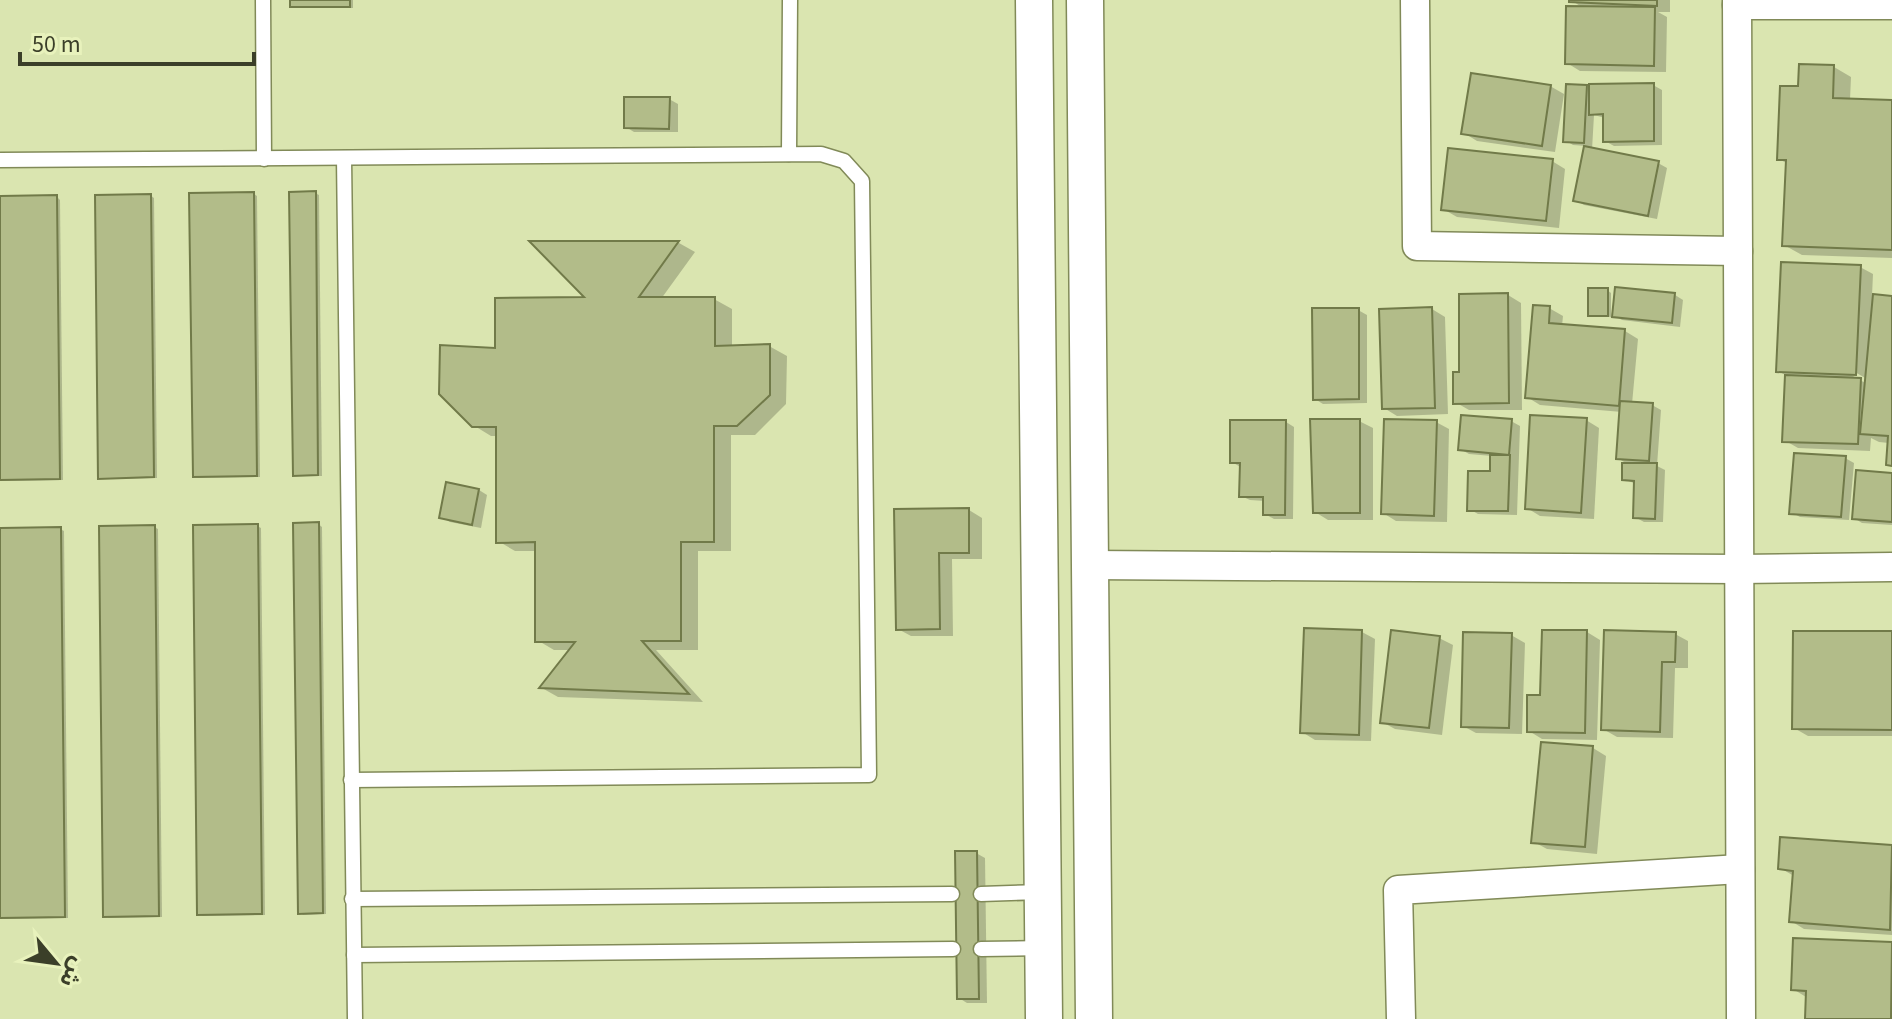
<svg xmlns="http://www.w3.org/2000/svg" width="1892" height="1019" viewBox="0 0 1892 1019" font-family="'Source Sans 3','Noto Sans Arabic',sans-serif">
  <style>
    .shadow { fill: #0003; fill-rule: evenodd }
    .building { fill: #b2bc89; stroke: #717a49; stroke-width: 2 }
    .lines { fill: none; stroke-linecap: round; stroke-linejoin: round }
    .service-casing { stroke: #818a58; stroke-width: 17 }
    .minor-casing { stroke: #818a58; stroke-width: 31 }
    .tertiary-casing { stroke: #818a58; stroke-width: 39 }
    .service { stroke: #fff; stroke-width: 14 }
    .minor { stroke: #fff; stroke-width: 28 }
    .tertiary { stroke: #fff; stroke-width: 36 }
  </style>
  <rect width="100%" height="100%" fill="#dae5b0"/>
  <g class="shadow">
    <polygon points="292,0 353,0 353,8 296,8 292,6"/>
    <polygon points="1571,0 1670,0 1670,12 1658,12 1667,17 1666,72 1580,71 1567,63 1583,8"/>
    <polygon points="1834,67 1851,77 1850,100 1892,102 1892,258 1802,255 1784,245 1788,164 1779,159 1800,88"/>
    <polygon points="1653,85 1662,90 1662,145 1614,146 1605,141 1605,118 1594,115 1592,150 1658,163 1667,168 1657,219 1584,205 1575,200 1586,146 1573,145 1565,140 1587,87 1591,90"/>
    <polygon points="1550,86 1564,94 1555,152 1477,141 1464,133"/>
    <polygon points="669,99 678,104 678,132 634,132 626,127"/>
    <polygon points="1552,161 1565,169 1559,228 1457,217 1443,209"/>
    <polygon points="315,193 319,195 322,476 298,476 295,474"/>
    <polygon points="254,194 257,196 260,477 198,478 195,476"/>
    <polygon points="151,196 154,198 157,478 104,479 100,477"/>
    <polygon points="57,197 60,200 63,480 0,481 0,198"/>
    <polygon points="534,243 679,243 695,252 661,299 714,299 732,309 732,348 769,346 787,356 786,404 755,435 731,435 731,551 698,551 698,650 656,650 703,702 558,697 542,688 571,650 554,650 537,640 537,551 515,551 498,541 498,436 491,436 473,425 497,350 589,299"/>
    <path d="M 1860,267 L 1873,274 L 1872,296 L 1892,298 L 1892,467 L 1888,464 L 1889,443 L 1879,442 L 1871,438 L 1870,451 L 1798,448 L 1784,440 L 1787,376 L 1778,371 ZM 1848,368 L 1867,379 L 1867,384 L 1846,372 Z"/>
    <polygon points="1607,290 1611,293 1611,317 1590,315"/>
    <polygon points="1508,295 1521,303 1522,410 1469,410 1455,402 1461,374"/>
    <polygon points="1675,295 1683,300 1680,327 1622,320 1611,314"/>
    <polygon points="1549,308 1563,316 1562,326 1625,331 1638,339 1632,404 1652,405 1661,410 1657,466 1665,470 1663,522 1644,522 1635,517 1636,484 1624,479 1624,462 1618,458 1622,412 1540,405 1527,397"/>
    <polygon points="1432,309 1445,317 1448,414 1397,416 1384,408"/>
    <polygon points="1358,310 1367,315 1367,403 1323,404 1315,399"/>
    <polygon points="1586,420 1599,428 1594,519 1540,516 1527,508"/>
    <polygon points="1359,421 1373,428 1373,520 1328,520 1315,512"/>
    <polygon points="1511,421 1520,426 1517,515 1478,514 1469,509 1492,473 1492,456 1469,454 1460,449"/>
    <polygon points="1286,422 1294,427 1293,519 1274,519 1265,514 1265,501 1250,500 1241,496 1242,468 1232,462"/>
    <polygon points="1436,422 1449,429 1447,522 1396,521 1383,513"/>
    <polygon points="1845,458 1854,463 1849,520 1800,517 1791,512"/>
    <polygon points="1892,475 1892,525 1862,523 1854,518"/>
    <polygon points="447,484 479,490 487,495 481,528 450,522 441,517"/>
    <polygon points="969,510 982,518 982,559 952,559 953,636 911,636 898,629 896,511"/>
    <polygon points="318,524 322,527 326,914 303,915 300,912"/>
    <polygon points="257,526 261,528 265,915 203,916 199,914"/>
    <polygon points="154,527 158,529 162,917 109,918 105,915"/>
    <polygon points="60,529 64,531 68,918 5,919 1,917 0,530"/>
    <polygon points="1362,632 1375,639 1371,741 1315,740 1302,732"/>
    <polygon points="1587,632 1600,640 1597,740 1542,739 1529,731"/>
    <polygon points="1892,633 1892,736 1808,736 1794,728"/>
    <polygon points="1675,634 1688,641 1688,668 1675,668 1673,738 1617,737 1603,729"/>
    <polygon points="1511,635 1525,643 1522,734 1476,733 1463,726"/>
    <polygon points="1439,638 1453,645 1442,735 1395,729 1382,722"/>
    <polygon points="1593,748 1606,756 1597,854 1547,849 1534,842"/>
    <polygon points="1782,839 1892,847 1892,935 1804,929 1791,921 1794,876 1780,868"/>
    <polygon points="976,853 985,858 987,1003 967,1003 959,998"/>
    <polygon points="1795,940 1892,944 1892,1019 1807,1019 1806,997 1793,989"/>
  </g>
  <g class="building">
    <rect x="290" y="0" width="60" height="7"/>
    <polygon points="1569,0 1657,0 1657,6 1569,2"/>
    <polygon points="1566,6 1655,7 1654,66 1565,64"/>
    <polygon points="1799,64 1834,65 1833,98 1892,100 1892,250 1782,246 1786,160 1777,160 1780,86 1798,86"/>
    <polygon points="1471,73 1551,85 1542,146 1461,134"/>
    <polygon points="1654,83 1654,141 1603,142 1603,114 1589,115 1589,84"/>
    <polygon points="1566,84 1587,85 1584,143 1563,142"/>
    <polygon points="624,97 670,97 669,129 624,128"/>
    <polygon points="1584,146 1659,161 1648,216 1573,201"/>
    <polygon points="1448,148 1553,159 1546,221 1441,210"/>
    <polygon points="316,191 318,475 293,476 289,192"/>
    <polygon points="254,192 257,476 193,477 189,193"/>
    <polygon points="151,194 154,477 98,479 95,195"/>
    <polygon points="57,195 60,479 0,480 0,196"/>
    <polygon points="529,241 679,241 639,297 715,297 715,346 770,344 770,395 737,426 714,426 714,542 681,542 681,641 642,641 689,694 539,688 575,642 535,642 535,542 496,543 496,427 472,427 439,394 440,345 495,348 495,298 584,297"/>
    <polygon points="1781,262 1861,265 1856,375 1776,372"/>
    <polygon points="1615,287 1675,293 1672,323 1612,317"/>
    <rect x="1588" y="288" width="20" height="28"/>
    <polygon points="1508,293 1509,403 1453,404 1453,372 1459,372 1459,294"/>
    <polygon points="1873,294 1892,296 1892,466 1886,465 1888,436 1860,434"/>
    <polygon points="1533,305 1550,306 1549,323 1625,329 1619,406 1525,398"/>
    <polygon points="1432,307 1435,408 1382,409 1379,309"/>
    <polygon points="1312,308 1359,308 1359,399 1313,400"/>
    <polygon points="1785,375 1861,378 1858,444 1782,442"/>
    <polygon points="1620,401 1653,403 1649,461 1616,459"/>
    <polygon points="1461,415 1512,419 1509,455 1458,450"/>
    <polygon points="1530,415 1587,418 1581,513 1525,509"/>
    <polygon points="1310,419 1360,419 1360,513 1313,513"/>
    <polygon points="1384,419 1437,420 1434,516 1381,514"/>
    <polygon points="1230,420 1286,420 1285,515 1263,515 1263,497 1239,497 1240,463 1230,463"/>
    <polygon points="1794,453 1846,456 1841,517 1789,514"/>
    <polygon points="1490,455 1510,455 1508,511 1467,511 1468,471 1490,471"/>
    <polygon points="1622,463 1657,463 1655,519 1633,518 1634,481 1622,480"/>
    <polygon points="1856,470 1892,473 1892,522 1852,519"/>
    <polygon points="446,482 479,489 472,525 439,518"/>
    <polygon points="969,508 969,553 939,553 940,629 896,630 894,509"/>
    <polygon points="319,522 323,913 298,914 293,523"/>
    <polygon points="258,524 262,914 197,915 193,525"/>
    <polygon points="155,525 159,916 103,917 99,526"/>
    <polygon points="61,527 65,917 0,918 0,528"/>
    <polygon points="1304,628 1362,630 1359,735 1300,733"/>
    <polygon points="1391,630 1440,636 1429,728 1380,723"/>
    <polygon points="1542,630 1587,630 1585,733 1527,732 1527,695 1540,695"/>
    <polygon points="1604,630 1676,632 1675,662 1662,662 1660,732 1601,730"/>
    <polygon points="1793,631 1892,631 1892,730 1792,729"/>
    <polygon points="1463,632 1512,633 1509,728 1461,727"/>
    <polygon points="1541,742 1593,746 1585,847 1531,843"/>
    <polygon points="1780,837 1892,845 1890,930 1789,922 1793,871 1778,869"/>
    <polygon points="955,851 977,851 979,999 957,999"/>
    <polygon points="1793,938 1892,942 1891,1019 1805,1019 1806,991 1791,990"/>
  </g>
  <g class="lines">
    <defs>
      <g id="service">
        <polyline points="263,0 264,159"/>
        <polyline points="789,154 790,0"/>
        <polyline points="344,158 355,1019"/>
        <polyline points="0,160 821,154 844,161 862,181 869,775 351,780"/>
        <polyline points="981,894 1043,892"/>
        <polyline points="352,899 952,894"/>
        <polyline points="981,949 1044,948"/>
        <polyline points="354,955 953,949"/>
      </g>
      <g id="minor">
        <polyline points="1415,0 1417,246 1738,251"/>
        <polyline points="1737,0 1741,1019"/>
        <polyline points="1737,5 1892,5"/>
        <polyline points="1089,565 1739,569 1892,567"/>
        <polyline points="1401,1019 1398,890 1740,869"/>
      </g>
      <g id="tertiary">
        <polyline points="1034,0 1044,1019"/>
        <polyline points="1085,0 1094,1019"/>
      </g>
    </defs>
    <use href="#service" class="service-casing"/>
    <use href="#minor" class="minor-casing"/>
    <use href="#tertiary" class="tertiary-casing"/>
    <use href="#service" class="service"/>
    <use href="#minor" class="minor"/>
    <use href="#tertiary" class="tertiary"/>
  </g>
  <g transform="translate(56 963) rotate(119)" stroke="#e8f2bc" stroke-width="6" paint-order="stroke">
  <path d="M0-6L14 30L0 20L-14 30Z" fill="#3b3f29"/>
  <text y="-12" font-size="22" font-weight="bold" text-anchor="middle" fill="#3b3f29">ش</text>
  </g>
  <path d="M20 52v12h234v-12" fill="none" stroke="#3b3f29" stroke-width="4"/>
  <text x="32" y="52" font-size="24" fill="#3b3f29" stroke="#e8f2bc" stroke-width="6" paint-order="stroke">50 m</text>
</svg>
